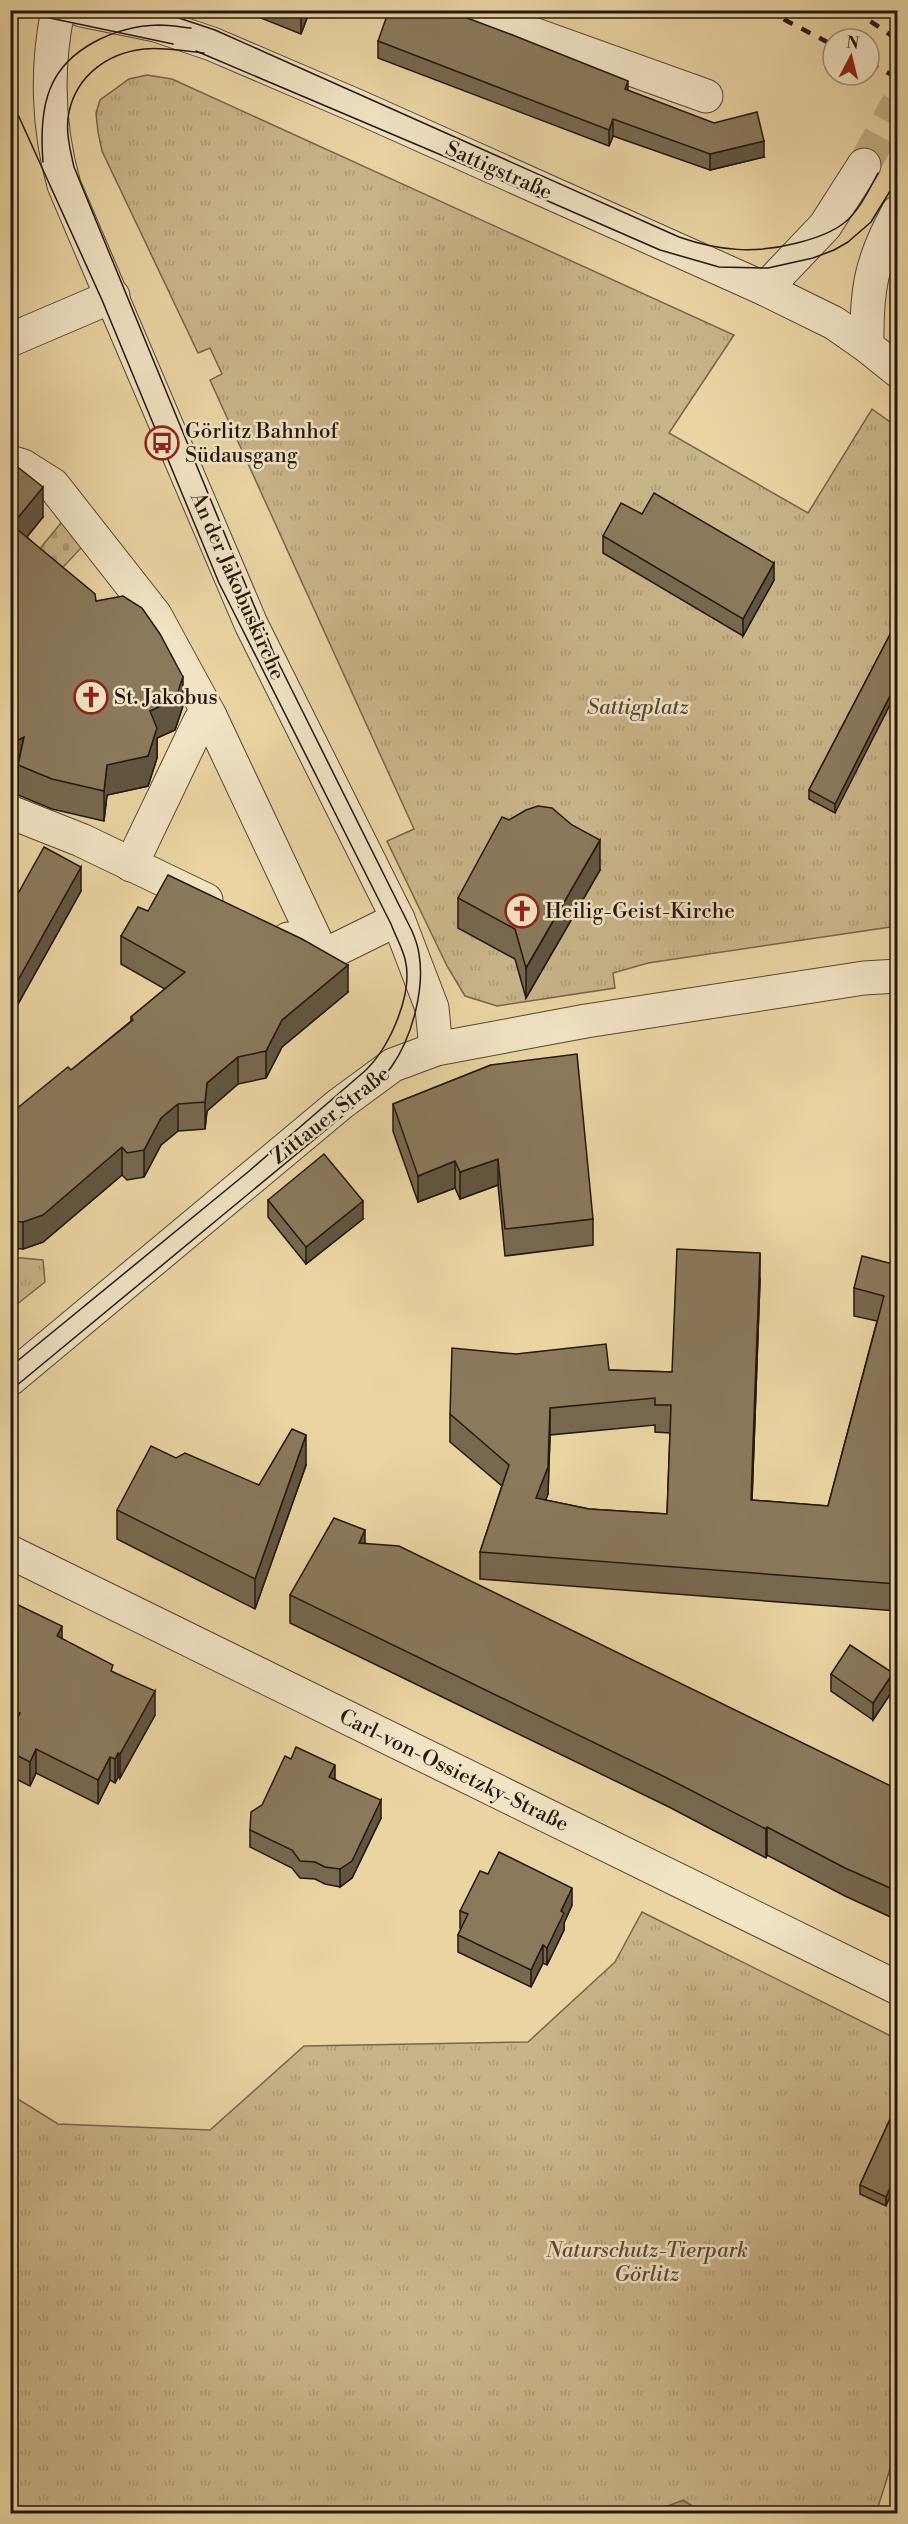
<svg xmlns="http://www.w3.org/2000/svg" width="908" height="2524" viewBox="0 0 908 2524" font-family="'Libre Bodoni',serif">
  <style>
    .grass { fill: url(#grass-tufts); stroke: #76664c; stroke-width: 1.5 }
    .cemetery { fill: url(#cemetery-stones); stroke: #76664c; stroke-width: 1.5 }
    .water { fill: url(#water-rules); stroke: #726249; stroke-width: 1.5 }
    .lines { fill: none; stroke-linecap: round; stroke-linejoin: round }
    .minor-tunnel { stroke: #c2ae85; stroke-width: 33; stroke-dasharray: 33 16; stroke-linecap: butt }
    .minor-casing { stroke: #554634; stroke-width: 35 }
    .minor { stroke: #f1e3c3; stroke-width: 33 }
    .tram { stroke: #24170f; stroke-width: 1.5 }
    .rail { stroke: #24170f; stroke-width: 4.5; stroke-dasharray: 10 10; stroke-linecap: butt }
    .wall { fill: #77684e; stroke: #24170f; stroke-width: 1.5; fill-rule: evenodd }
    .shaded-wall { fill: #615540; stroke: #24170f; stroke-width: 1.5 }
    .building { fill: #8a795b; stroke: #24170f; stroke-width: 1.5; fill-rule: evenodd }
    .labels { text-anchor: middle; stroke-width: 5; stroke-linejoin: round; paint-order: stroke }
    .street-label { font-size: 21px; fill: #24170f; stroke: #f1e3c3 }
    .poi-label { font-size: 21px; fill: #24170f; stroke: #f1e3c3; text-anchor: start }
    .park-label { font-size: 21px; font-style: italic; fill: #554634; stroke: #f1e3c3 }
  </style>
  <defs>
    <pattern id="grass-tufts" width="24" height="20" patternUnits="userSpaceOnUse" patternTransform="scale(1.5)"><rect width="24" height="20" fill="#c8b489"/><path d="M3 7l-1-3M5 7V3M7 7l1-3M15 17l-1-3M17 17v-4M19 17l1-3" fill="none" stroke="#ac9a75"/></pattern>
    <pattern id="cemetery-stones" width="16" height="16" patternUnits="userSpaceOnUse" patternTransform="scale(1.5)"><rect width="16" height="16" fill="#c8b489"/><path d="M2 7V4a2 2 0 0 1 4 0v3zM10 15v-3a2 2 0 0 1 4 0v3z" fill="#ac9a75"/></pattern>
    <pattern id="water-rules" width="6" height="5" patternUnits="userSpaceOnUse" patternTransform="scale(1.5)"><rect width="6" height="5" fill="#a69470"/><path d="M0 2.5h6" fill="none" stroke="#87785a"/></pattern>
  </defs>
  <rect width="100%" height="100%" fill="#e9d4a2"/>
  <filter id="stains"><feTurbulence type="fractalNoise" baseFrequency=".00333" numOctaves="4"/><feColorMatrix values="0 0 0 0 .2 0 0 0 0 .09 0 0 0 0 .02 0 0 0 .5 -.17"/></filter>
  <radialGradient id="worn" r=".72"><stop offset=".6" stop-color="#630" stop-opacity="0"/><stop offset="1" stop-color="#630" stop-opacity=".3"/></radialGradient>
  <g class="grass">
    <polygon points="147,75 172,79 734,335 669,433 808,513 872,409 897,427 897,926 648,963 613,973 615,988 497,1006 465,996 447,966 387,841 414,829 210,380 222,374 210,348 198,353 102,151 98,132 96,113 100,100 129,79"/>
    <polygon points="11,1257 43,1260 45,1282 11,1309"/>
    <polygon points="642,1912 897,2039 898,2444 876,2513 11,2513 10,2094 58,2124 210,2130 304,2046 528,2042 615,1962"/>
  </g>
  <polygon class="cemetery" points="65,518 82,547 50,581 29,562"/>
  <polygon class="water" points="683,2500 703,2513 650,2513"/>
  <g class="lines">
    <polyline class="minor-tunnel" points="864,165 898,103"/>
    <defs>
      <g id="minor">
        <path d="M 58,10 C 46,68 48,129 64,185 L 251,624 L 398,919 L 432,1008 L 436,1049"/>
        <polyline points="82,10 156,25 212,44 359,107 765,289 834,323 867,346 898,371"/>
        <polyline points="466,10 706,96"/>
        <polyline points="765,289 825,226 864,165"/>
        <polyline points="10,340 113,296"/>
        <path d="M 867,346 C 866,290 871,261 898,212"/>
        <polyline points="10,462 23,466 53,485 155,615 210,716 200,721 131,865"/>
        <polyline points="210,716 323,956"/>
        <polyline points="10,812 81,840 206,900"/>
        <polyline points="288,939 323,956 398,919"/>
        <polyline points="10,1379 340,1104 393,1065 436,1049 586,1021 864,978 898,976"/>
        <polyline points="10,1552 898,1988"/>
      </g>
    </defs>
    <use href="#minor" class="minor-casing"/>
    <use href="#minor" class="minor"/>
    <g class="tram">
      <polyline points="12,10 173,44"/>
      <path d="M 155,10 L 215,30 L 679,237 C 719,251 755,254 797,243 C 813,239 830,234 844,223 C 859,211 869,190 878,173"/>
      <polyline points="196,51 493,177 660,250 719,267 768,268 813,258 834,250 848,242 871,222 895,183"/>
      <path d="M 10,97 L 102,300 L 219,583 L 391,924 C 395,935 402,947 405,959 C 414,993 390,1046 366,1070 L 248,1172 L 10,1367"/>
      <path d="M 43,162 C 41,138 41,112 50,89 C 66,48 116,26 159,25 C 170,25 181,27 191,28"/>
      <polyline points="238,606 263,640"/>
      <path d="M 10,1391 L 368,1095 C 376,1085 385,1076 392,1066 C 412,1037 425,989 419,954 C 418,946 415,938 412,931 L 274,654 L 74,167 C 70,149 65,130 69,112 C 77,75 108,53 144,49 C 164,47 184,51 204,53"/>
    </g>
    <g class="rail">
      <polyline points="766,10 833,45"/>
      <polyline points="854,10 898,40"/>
      <polyline points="869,63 898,78"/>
    </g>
  </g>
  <g class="wall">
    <polygon points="241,10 310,10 301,34"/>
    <polygon points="378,41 628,91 764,157 710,170 613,136 609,146 378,58"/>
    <polygon points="10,461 43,517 27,537 96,601 183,706 175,730 157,738 157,758 148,786 107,795 104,821 52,809 18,795 18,770 10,774"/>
    <polygon points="642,514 774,580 743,636 603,553 603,536"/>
    <polygon points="897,621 835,813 809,799 809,790"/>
    <polygon points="600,870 526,998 515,959 458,928 458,898"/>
    <polygon points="81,891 18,1004 10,1000 10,908"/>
    <polygon points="121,936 348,992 282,1047 266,1078 238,1084 207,1111 205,1129 178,1131 161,1145 144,1177 127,1180 122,1175 43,1242 23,1249 10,1248 10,1114 71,1070 131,1021 131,1017 165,989 121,964"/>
    <polygon points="491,1065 593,1219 593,1245 505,1256 498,1185 460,1199 455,1188 418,1202 393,1131 393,1104"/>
    <polygon points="268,1200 363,1219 306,1264 268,1217"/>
    <path d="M 897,1265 L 897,1611 L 480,1579 L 480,1552 L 502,1486 L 450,1442 L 450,1414 L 609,1370 L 672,1372 L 760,1280 L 752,1500 L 828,1506 L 877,1321 L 854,1316 L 854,1288 ZM 655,1425 L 655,1432 L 670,1433 L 667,1514 L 589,1509 L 545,1500 L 548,1494 L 550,1435 Z"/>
    <polygon points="176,1458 259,1485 306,1465 255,1609 117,1539 117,1510"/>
    <polygon points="365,1543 897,1794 897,1920 845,1896 767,1855 766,1858 669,1807 290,1623 290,1595"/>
    <polygon points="10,1601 62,1639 113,1672 155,1715 120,1778 118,1777 115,1783 110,1780 98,1804 36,1773 30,1786 10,1776"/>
    <polygon points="831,1674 893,1690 873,1720 831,1691"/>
    <polygon points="335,1779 381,1818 352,1878 340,1887 325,1884 315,1879 300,1878 292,1868 250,1847 250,1830"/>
    <polygon points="572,1905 564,1923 564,1930 547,1965 543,1963 531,1987 458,1952 458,1935 461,1929 460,1928 460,1911"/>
    <polygon points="897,2104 886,2206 860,2194 860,2185"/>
  </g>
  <g class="shaded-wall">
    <polygon points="303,10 310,10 301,34 301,17"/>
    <polygon points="628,81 628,98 625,89"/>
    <polygon points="613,119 613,136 609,146 609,130"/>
    <polygon points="764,141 764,157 710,170 710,154"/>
    <polygon points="43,487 43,517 12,555 12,525"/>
    <polygon points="774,563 774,580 743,636 743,619"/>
    <polygon points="183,677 183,706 175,730 157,738 157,758 148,786 107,795 104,821 104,791 107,765 150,711"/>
    <polygon points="897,682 897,691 835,813 835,804"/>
    <polygon points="24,737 18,765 18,770 10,774 10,744"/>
    <polygon points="600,840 600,870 526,998 526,968"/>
    <polygon points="81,867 81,891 18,1004 18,980"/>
    <polygon points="348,965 348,992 282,1047 266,1078 266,1051 282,1020"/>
    <polygon points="238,1057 238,1084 207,1111 205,1129 205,1102 207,1083"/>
    <polygon points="178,1104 178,1131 161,1145 144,1177 144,1150 161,1118"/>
    <polygon points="122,1147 122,1175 43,1242 23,1249 23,1222"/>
    <polygon points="498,1159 498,1185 460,1199 460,1172"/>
    <polygon points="455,1161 455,1188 418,1202 418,1176"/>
    <polygon points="363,1201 363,1219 306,1264 306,1247"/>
    <polygon points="760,1253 760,1280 751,1527 751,1500"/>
    <polygon points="550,1408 550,1435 548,1494 536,1525 536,1498"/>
    <polygon points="306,1435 306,1465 255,1609 255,1579"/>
    <polygon points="365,1530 365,1559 359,1543"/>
    <polygon points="62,1626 62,1649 57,1636"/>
    <polygon points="893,1673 893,1690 873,1720 873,1703"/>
    <polygon points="155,1691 155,1715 120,1778 120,1754"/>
    <polygon points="36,1749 36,1773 30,1786 30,1762"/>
    <polygon points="118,1753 118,1777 115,1783 115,1759"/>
    <polygon points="110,1757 110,1780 98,1804 98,1780"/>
    <polygon points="335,1765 335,1782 329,1777"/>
    <polygon points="381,1800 381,1818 352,1878 340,1887 340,1869"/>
    <polygon points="767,1827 767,1855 766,1858 766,1829"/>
    <polygon points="572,1888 572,1905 564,1923 564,1930 547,1965 547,1948 561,1911"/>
    <polygon points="543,1945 543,1963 531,1987 531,1970"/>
    <polygon points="897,2172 897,2181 886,2206 886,2197"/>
  </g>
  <g class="building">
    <polygon points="284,10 303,10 301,17"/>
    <polygon points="389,10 446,10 510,34 628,81 625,89 714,123 757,112 764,141 710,154 613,119 609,130 378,41"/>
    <polygon points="10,461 43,487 12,525 95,594 96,601 123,596 142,608 160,634 183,677 175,700 150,711 157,728 148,756 107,765 104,791 52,779 18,765 24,737 10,744"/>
    <polygon points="654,493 774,563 743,619 603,536 621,503 642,514"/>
    <polygon points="897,621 897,682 835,804 809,790"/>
    <polygon points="538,806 552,808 572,825 600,840 526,968 515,929 458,898 502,817 509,820 526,810"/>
    <polygon points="44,847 81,867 18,980 10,975 10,908"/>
    <polygon points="168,875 302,939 348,965 282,1020 266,1051 238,1057 207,1083 205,1102 178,1104 161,1118 144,1150 127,1153 122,1147 43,1215 23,1222 10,1221 10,1114 68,1067 71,1070 133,1020 131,1017 185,972 121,936 138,907 148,911"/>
    <polygon points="577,1054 593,1219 505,1229 498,1159 460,1172 455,1161 418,1176 393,1104 491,1065"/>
    <polygon points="324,1154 363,1201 306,1247 268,1200"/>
    <path d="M 677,1249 L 760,1253 L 751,1500 L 828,1506 L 884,1296 L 854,1288 L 862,1256 L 897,1265 L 897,1584 L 480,1552 L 509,1465 L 450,1414 L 452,1348 L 516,1354 L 606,1344 L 609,1370 L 672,1372 ZM 655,1398 L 655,1405 L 671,1405 L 667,1514 L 589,1509 L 536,1498 L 548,1467 L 550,1408 Z"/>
    <polygon points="292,1429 306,1435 255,1579 117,1510 151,1446 176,1458 185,1453 259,1485"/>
    <polygon points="334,1518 365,1530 359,1543 399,1546 895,1788 897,1794 897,1891 845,1868 767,1827 766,1829 669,1779 290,1595"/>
    <polygon points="10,1601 62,1626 57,1636 113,1665 111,1671 155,1691 120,1754 118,1753 115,1759 110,1757 98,1780 36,1749 30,1762 10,1752 10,1733 20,1713 10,1708"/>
    <polygon points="850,1645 893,1673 873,1703 831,1674"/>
    <polygon points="296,1747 335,1765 329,1777 381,1800 352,1861 340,1869 325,1867 315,1862 300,1861 292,1850 250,1830 251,1812 262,1805 285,1756 291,1759"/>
    <polygon points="499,1852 572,1888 561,1911 564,1913 547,1948 543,1945 531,1970 458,1935 468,1914 460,1911 480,1871 488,1874"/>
    <polygon points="897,2104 897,2172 886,2197 860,2185"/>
  </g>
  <defs>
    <symbol id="bus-ring" viewBox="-11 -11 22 22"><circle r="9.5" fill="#f1e3c3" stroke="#8f2418" stroke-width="1.5"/><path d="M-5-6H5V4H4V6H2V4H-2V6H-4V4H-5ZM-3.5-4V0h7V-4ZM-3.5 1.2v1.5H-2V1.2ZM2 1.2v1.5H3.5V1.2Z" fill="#8f2418"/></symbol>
    <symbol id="church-ring" viewBox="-11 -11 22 22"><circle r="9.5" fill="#f1e3c3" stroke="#8f2418" stroke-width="1.5"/><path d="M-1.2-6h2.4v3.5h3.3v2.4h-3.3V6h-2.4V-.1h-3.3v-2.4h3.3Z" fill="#8f2418"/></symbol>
  </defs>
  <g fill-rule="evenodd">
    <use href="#bus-ring" x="143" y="424" width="38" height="38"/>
    <use href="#church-ring" x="72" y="678" width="38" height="38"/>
    <use href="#church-ring" x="503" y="892" width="38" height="38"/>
  </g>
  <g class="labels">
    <g class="street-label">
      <text transform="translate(499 170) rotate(24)" y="7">Sattigstraße</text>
      <text transform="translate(238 586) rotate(66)" y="7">An der Jakobuskirche</text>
      <text transform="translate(330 1115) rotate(-38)" y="7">Zittauer Straße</text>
      <text transform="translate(454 1770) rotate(26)" y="7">Carl-von-Ossietzky-Straße</text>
    </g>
    <g class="poi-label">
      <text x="185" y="438">Görlitz Bahnhof<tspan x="185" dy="24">Südausgang</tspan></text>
      <text x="114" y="704">St. Jakobus</text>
      <text x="545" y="918">Heilig-Geist-Kirche</text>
    </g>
    <g class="park-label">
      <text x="638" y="714">Sattigplatz</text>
      <text x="647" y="2257">Naturschutz-Tierpark<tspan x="647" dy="24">Görlitz</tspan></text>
    </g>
  </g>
  <rect width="908" height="2524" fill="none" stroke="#e9d4a2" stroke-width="36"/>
  <rect x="12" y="12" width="884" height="2500" fill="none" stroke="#24170f" stroke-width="3"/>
  <rect x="18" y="18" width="872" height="2488" fill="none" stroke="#24170f" stroke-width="1.5"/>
  <g transform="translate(851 57) rotate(7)"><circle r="28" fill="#f1e3c3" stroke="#9f917b" stroke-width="1.5"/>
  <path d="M0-4.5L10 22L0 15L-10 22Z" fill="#8f2418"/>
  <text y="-9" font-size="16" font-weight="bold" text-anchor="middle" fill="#24170f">N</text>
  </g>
  <rect width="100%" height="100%" filter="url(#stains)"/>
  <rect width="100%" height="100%" fill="url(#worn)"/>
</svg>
